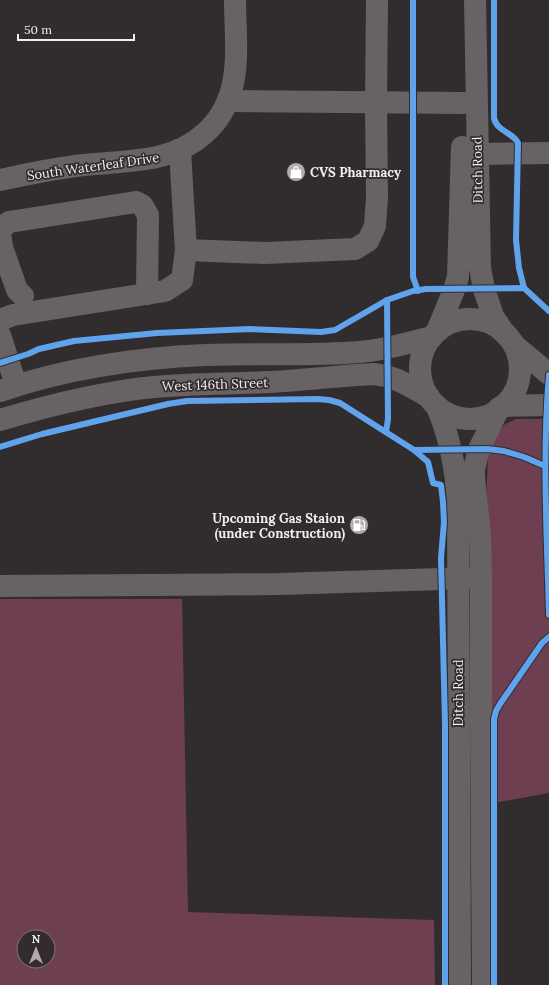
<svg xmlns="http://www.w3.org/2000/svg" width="549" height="985" viewBox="0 0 549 985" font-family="Lora,serif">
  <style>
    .green { fill: #6e3e51; fill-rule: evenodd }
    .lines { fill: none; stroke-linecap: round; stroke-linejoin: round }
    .minor { stroke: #676365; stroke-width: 22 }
    .major { stroke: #696265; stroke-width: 22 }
    .cycleway-casing { stroke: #332b2e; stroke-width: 8 }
    .cycleway { stroke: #60a3ed; stroke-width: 6 }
    .labels { text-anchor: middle; stroke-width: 3.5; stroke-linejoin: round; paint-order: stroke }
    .street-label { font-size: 13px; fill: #f3edef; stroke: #332b2e }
    .poi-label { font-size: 13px; font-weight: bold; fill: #f3edef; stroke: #332b2e; text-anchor: start }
  </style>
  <rect width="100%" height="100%" fill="#312d2f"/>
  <g class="green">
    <polygon points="516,419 549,419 549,793 488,804 486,504 488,455 496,435 504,425"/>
    <path d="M 0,599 L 182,599 L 188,912 L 434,920 L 435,985 L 0,985 ZM 24,937 L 48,937 L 48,961 L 24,961 Z"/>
  </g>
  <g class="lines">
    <g class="minor">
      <polyline points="475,0 480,268 484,289 493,316 505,334"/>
      <polyline points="228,101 463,103"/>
      <polyline points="180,151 186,250 265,253 355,249 368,241 375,226 377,197 376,103 377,0"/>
      <polyline points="476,154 549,153"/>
      <path d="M 0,180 C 28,174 55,168 84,165 C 126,160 170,164 204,134 C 219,121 227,107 232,88 C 239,60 235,28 235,0"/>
      <polyline points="23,296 17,290 2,247 0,234 3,227 9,222 136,202 142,205 148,215 147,294"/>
      <polyline points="0,320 13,315 165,291 182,280 186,250"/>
      <polyline points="437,331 454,290 458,277 462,147"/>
      <polyline points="0,335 16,385"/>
      <path d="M 436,405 C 450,436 456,469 458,504 L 460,985"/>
      <polyline points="0,586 279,584 474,578"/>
      <polyline points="483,985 481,723 481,578 480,535 474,478 474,469 479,449 499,408"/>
    </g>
    <g class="major">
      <circle cx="470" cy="369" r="50"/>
      <polyline points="514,345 549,374"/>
      <path d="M 0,391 C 67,368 135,358 206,355 C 257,353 309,356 360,352 C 385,350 408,343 432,337"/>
      <polyline points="502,406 549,405"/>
      <path d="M 0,420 C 50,405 101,392 154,387 C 193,383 231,384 270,382 C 304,380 338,376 373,374 C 396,376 409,386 429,397"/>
    </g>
    <defs>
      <g id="cycleway">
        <polyline points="413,0 413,277 418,291"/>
        <path d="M 494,0 L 494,118 C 497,132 513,132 518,143 L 516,240 L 519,268 L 524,288"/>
        <polyline points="0,363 28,354 39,349 74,341 157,333 250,329 321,332 335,330 387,300 413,291 426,289 524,288 549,311"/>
        <path d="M 549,375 C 542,455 547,535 549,615"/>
        <polyline points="386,432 388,419 387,300"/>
        <polyline points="0,447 42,434 168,404 187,401 317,399 329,400 340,403 414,450 428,462 433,483 441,485 443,502 444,522 441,558 445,724 445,985"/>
        <polyline points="414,450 488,449 504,451 524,457 545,466"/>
        <polyline points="494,985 494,719 496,711 500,704 542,643 549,637"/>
      </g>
    </defs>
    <use href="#cycleway" class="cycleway-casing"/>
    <use href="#cycleway" class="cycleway"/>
  </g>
  <defs>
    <symbol id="shop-disc" viewBox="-11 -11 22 22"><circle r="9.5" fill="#afaaac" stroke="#332b2e"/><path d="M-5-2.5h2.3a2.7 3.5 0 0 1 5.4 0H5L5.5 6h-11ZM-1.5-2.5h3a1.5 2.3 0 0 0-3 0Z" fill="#fff"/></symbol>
    <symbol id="fuel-disc" viewBox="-11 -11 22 22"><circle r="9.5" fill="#afaaac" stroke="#332b2e"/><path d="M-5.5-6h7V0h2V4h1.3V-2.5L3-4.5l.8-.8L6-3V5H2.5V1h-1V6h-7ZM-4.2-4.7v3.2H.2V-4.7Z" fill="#fff"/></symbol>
  </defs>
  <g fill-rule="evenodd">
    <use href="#shop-disc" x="285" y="161" width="22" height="22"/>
    <use href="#fuel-disc" x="348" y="514" width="22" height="22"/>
  </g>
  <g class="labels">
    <g class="street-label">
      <text transform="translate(93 166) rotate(-8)" y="5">South Waterleaf Drive</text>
      <text transform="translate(477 170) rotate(-91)" y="5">Ditch Road</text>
      <text transform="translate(215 384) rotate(-2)" y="5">West 146th Street</text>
      <text transform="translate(458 693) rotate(-90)" y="5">Ditch Road</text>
    </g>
    <g class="poi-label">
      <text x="310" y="177">CVS Pharmacy</text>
      <text x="345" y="523" text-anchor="end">Upcoming Gas Staion<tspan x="345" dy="15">(under Construction)</tspan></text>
    </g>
  </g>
  <g transform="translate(36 949)"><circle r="19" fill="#332b2e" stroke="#80797b"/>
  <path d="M0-3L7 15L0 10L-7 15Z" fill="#afaaac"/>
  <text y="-6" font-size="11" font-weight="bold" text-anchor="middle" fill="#f3edef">N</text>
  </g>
  <path d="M18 34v6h116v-6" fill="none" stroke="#f3edef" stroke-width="2"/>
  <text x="24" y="34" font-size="12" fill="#f3edef" stroke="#332b2e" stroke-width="3" paint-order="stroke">50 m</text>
</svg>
